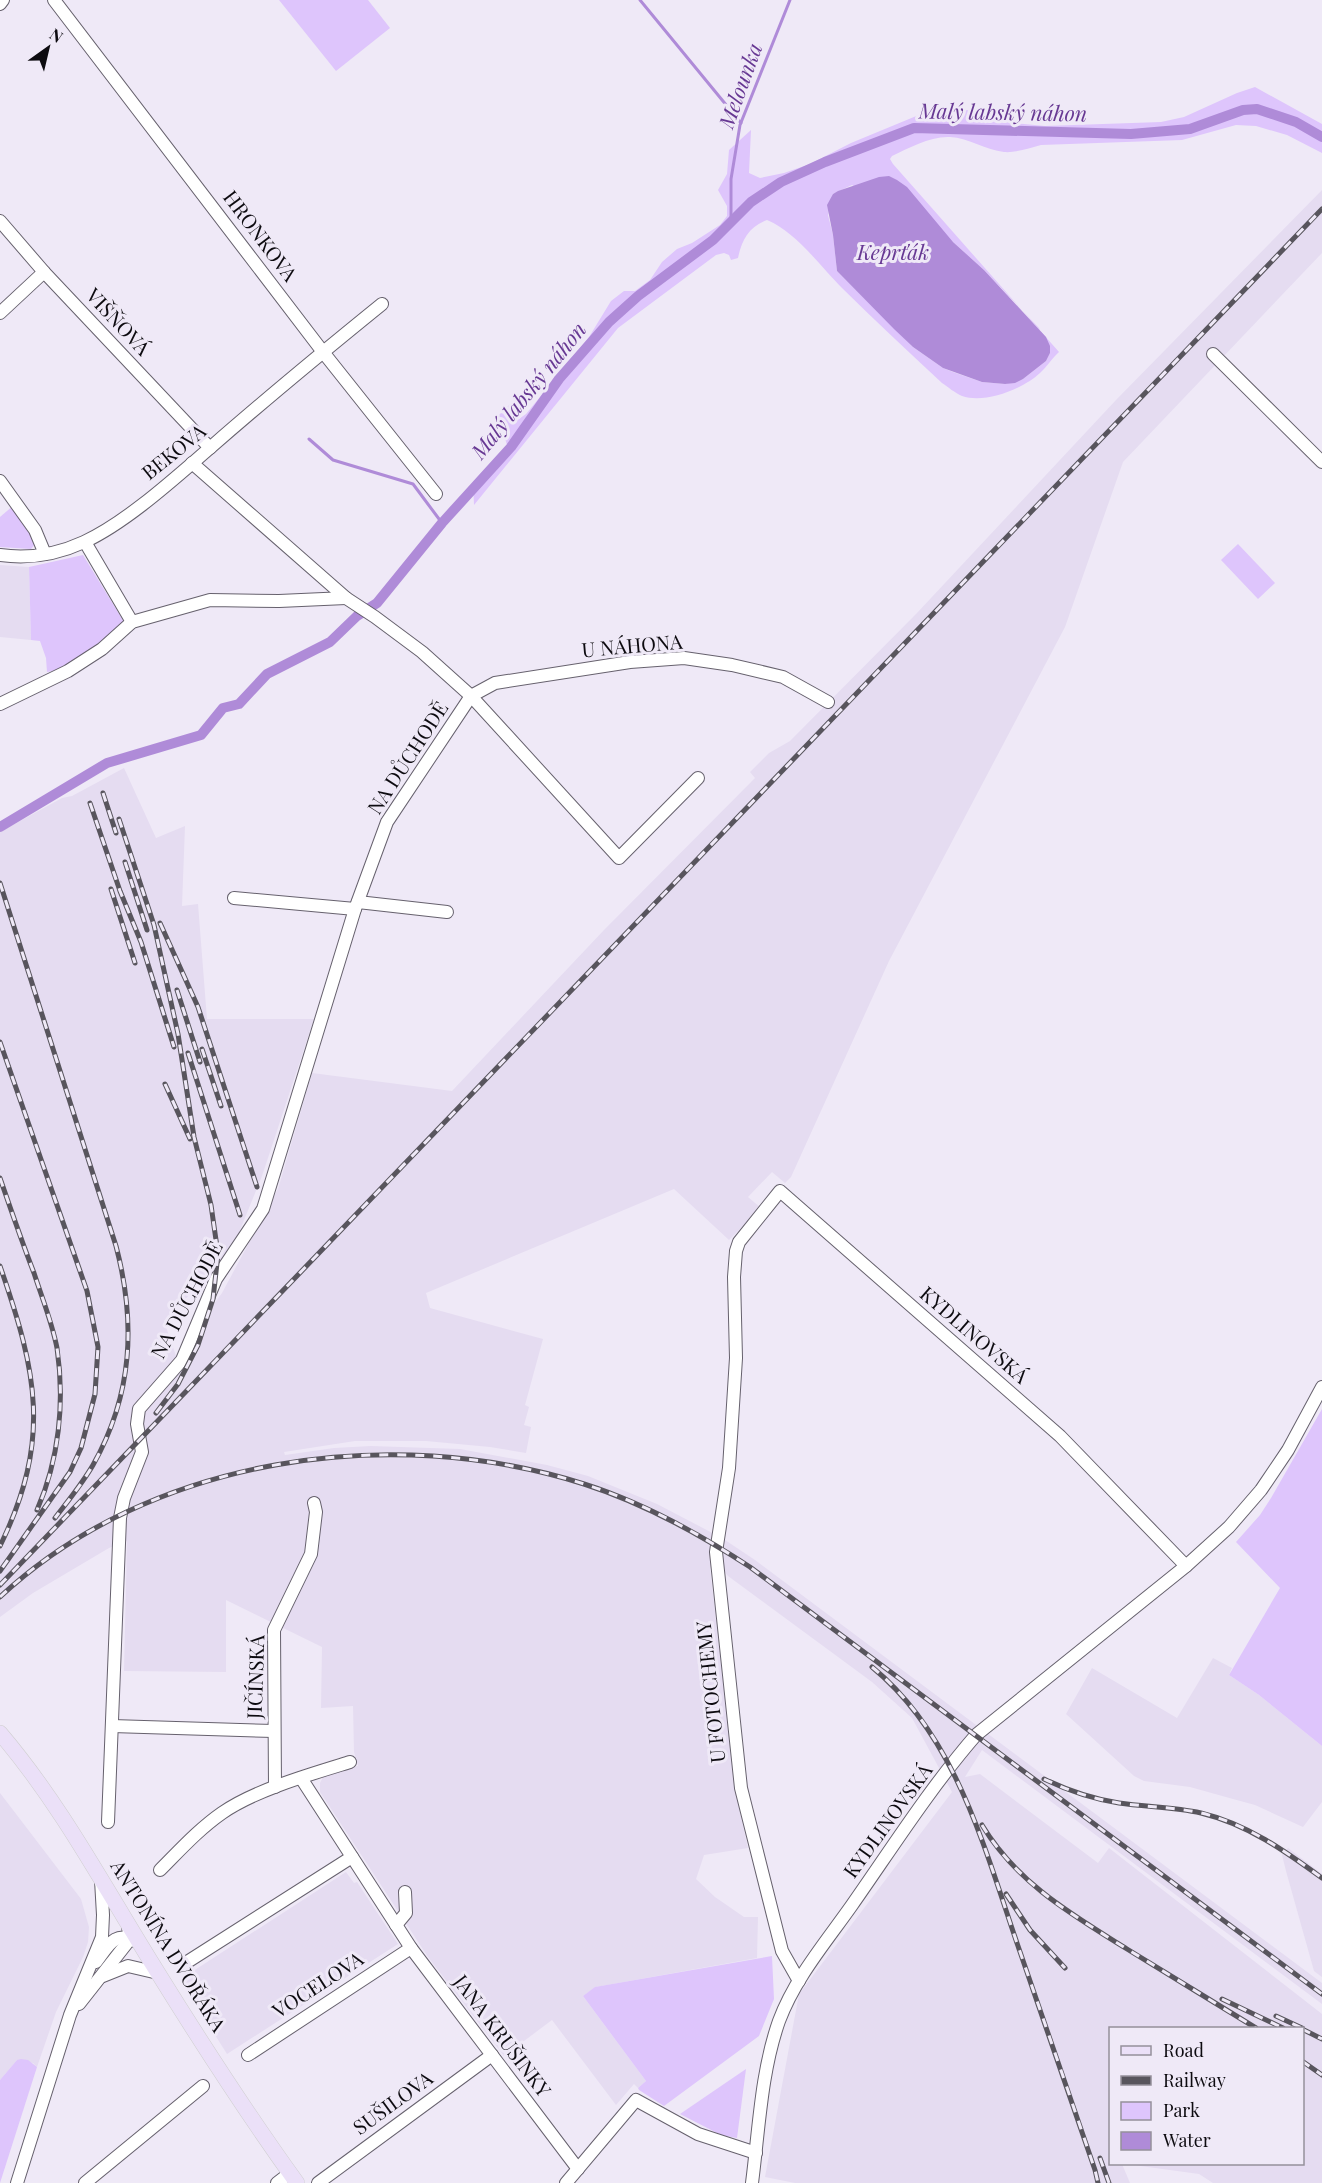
<svg xmlns="http://www.w3.org/2000/svg" width="1322" height="2183" viewBox="0 0 1322 2183" font-family="'Playfair Display',serif">
  <style>
    .built { fill: #e5dcf1 }
    .green { fill: #dec5fc; fill-rule: evenodd }
    .water { fill: #af8bd8 }
    .lines { fill: none; stroke-linecap: round; stroke-linejoin: round }
    .stream { stroke: #af8bd8; stroke-width: 3 }
    .canal { stroke: #af8bd8; stroke-width: 10 }
    .minor-casing { stroke: #66616d; stroke-width: 14 }
    .major-casing { stroke: #cfcecf; stroke-width: 16 }
    .minor { stroke: #fff; stroke-width: 12 }
    .major { stroke: #ebe0f8; stroke-width: 15 }
    .rail-casing { stroke: #58555d; stroke-width: 5 }
    .rail { stroke: #efe9f7; stroke-width: 3; stroke-dasharray: 9; stroke-linecap: butt }
    .labels { text-anchor: middle; stroke-width: 6; stroke-linejoin: round; paint-order: stroke }
    .street-label { font-size: 20px; fill: #0d0b10; stroke: #efe9f7 }
    .water-label { font-size: 21px; font-style: italic; fill: #673893; stroke: #efe9f7 }
  </style>
  <rect width="100%" height="100%" fill="#efe9f7"/>
  <g class="built">
    <polygon points="1322,190 1322,253 1123,462 1065,627 889,961 791,1177 785,1183 772,1172 748,1197 761,1208 729,1240 674,1189 426,1293 430,1308 543,1339 525,1405 529,1407 524,1425 531,1427 526,1453 490,1447 426,1441 355,1441 284,1452 285,1455 334,1448 371,1446 460,1449 547,1465 588,1476 657,1504 722,1538 755,1560 1322,1983 1322,2004 982,1750 965,1777 980,1774 1098,1863 1109,1848 1322,2014 1322,2183 1213,2183 1199,2174 1126,2164 1302,2164 1302,2028 1110,2028 1110,2164 1122,2164 1130,2183 795,2183 765,2177 799,1994 952,1792 912,1718 872,1682 728,1576 715,1560 710,1569 714,1603 736,1795 748,1848 704,1855 696,1879 715,1897 744,1917 758,1917 757,1958 596,1987 583,1996 646,2081 638,2088 634,2084 616,2105 552,2020 504,2056 428,1957 320,1792 320,1783 324,1775 358,1766 354,1752 353,1706 321,1708 322,1647 226,1600 226,1672 124,1671 127,1541 109,1548 33,1593 0,1617 0,832 62,798 72,796 124,768 156,838 185,826 182,906 198,904 207,1019 314,1019 262,1176 231,1252 164,1321 176,1356 222,1293 278,1189 312,1073 452,1091 604,930 755,778 750,772 769,753 790,741 917,613 1116,400"/>
    <polygon points="0,565 29,567 31,640 0,637"/>
    <polygon points="1213,1658 1232,1668 1229,1675 1259,1695 1322,1746 1322,1802 1303,1827 1255,1805 1233,1799 1190,1787 1144,1781 1134,1776 1066,1714 1092,1668 1177,1718"/>
    <polygon points="0,1793 81,1899 89,1927 88,1942 83,1957 56,2012 37,2067 33,2063 17,2060 0,2080"/>
    <polygon points="1288,1848 1322,1874 1322,1977 1314,1971 1286,1871 1282,1855"/>
    <polygon points="346,1872 354,1883 357,1882 398,1944 227,2054 183,1984 184,1977"/>
  </g>
  <g class="green">
    <polygon points="279,0 368,0 390,28 336,71"/>
    <path d="M 1255,87 L 1322,124 L 1322,153 L 1287,135 L 1256,126 L 1236,125 L 1182,140 L 1041,145 C 1029,148 1016,153 1004,152 C 986,150 969,138 950,137 C 930,136 909,148 892,156 L 890,159 L 893,164 L 1059,352 C 1052,358 1047,367 1040,373 C 1023,389 985,404 962,396 C 955,393 948,387 942,383 C 908,351 874,320 842,288 C 821,267 795,231 767,220 C 749,227 742,239 738,258 L 731,260 L 729,255 L 724,253 L 716,255 L 618,328 L 474,505 L 473,482 L 507,445 L 498,416 L 510,404 L 516,409 L 513,417 L 516,421 L 526,414 L 589,337 L 611,301 L 624,291 L 635,291 L 650,280 L 662,262 L 677,249 L 692,243 L 720,225 L 727,216 L 727,206 L 718,190 L 727,174 L 729,150 L 751,130 L 749,173 L 760,178 L 784,173 L 810,164 L 851,143 L 926,112 L 972,110 L 1002,117 L 1014,123 L 1045,126 L 1161,122 L 1184,117 L 1237,93 ZM 852,185 L 953,242 L 984,270 L 1039,328 L 1050,353 L 1046,361 L 1023,379 L 1005,384 L 982,382 L 953,372 L 943,368 L 913,347 L 837,271 L 833,235 L 828,215 L 833,194 Z"/>
    <polygon points="14,505 34,535 35,544 31,549 0,547 0,517"/>
    <polygon points="1238,544 1275,583 1258,599 1221,560"/>
    <path d="M 83,555 L 124,622 C 107,637 70,670 47,672 L 46,658 L 40,641 L 31,640 L 29,567 Z"/>
    <polygon points="1322,1409 1322,1746 1259,1695 1229,1675 1280,1588 1236,1542 1260,1515 1271,1498"/>
    <polygon points="772,1956 774,1999 759,2036 664,2106 639,2090 638,2088 646,2081 583,1996 595,1987"/>
    <polygon points="21,2059 28,2060 37,2067 0,2183 0,2080 17,2060"/>
    <polygon points="746,2069 737,2138 721,2135 680,2114"/>
  </g>
  <polygon class="water" points="889,176 897,180 907,187 953,242 984,270 1046,337 1050,346 1050,353 1046,361 1023,379 1015,383 1005,384 982,382 943,368 913,347 894,329 837,271 833,235 827,205 833,194 838,191 879,177"/>
  <g class="lines">
    <g class="stream">
      <polyline points="640,0 741,123"/>
      <polyline points="731,221 731,179 740,125 790,0"/>
      <polyline points="309,439 333,460 413,484 442,523"/>
    </g>
    <polyline class="canal" points="0,827 107,763 201,735 223,708 239,704 267,674 330,642 357,616 377,603 442,523 511,447 559,379 609,322 638,296 713,240 751,202 781,182 825,162 914,128 1131,134 1190,129 1243,110 1257,109 1296,122 1322,137"/>
    <defs>
      <g id="minor">
        <polyline points="54,0 323,352 436,494"/>
        <polyline points="0,4 3,0"/>
        <polyline points="0,221 44,272 210,448"/>
        <polyline points="0,313 44,272"/>
        <polyline points="1213,354 1322,462"/>
        <polyline points="192,463 346,598 375,617 422,652 471,696 619,858 698,778"/>
        <polyline points="0,481 35,530 45,554"/>
        <polyline points="85,542 132,622"/>
        <path d="M 0,555 C 28,559 58,554 84,542 C 127,522 175,478 211,447 C 267,398 324,351 382,304"/>
        <polyline points="0,704 68,671 102,649 132,622 210,600 279,601 346,598"/>
        <polyline points="234,898 355,909"/>
        <polyline points="358,902 447,912"/>
        <polyline points="112,1726 274,1731"/>
        <polyline points="301,1778 411,1948 578,2169"/>
        <polyline points="275,1787 274,1630 311,1554 316,1512 314,1503"/>
        <polyline points="108,1822 120,1518 124,1498 142,1452 137,1424 139,1409 182,1360 216,1279 263,1209 355,909 387,822 471,696 495,683 630,662 684,658 732,665 783,677 828,702"/>
        <path d="M 160,1870 C 180,1850 199,1829 222,1813 C 255,1790 311,1774 350,1762"/>
        <polyline points="396,1925 406,1913 405,1892"/>
        <path d="M 96,1962 C 108,1947 114,1930 135,1941"/>
        <polyline points="184,1964 352,1857"/>
        <polyline points="103,1976 128,1966 158,1973"/>
        <polyline points="799,1981 782,1951 741,1788 716,1552 729,1468 736,1358 734,1277 736,1251 739,1242 780,1191 1060,1436 1186,1566"/>
        <polyline points="79,2004 127,1943 129,1935 128,1925"/>
        <polyline points="248,2055 411,1948"/>
        <polyline points="17,2183 70,2015 102,1937 103,1915 101,1880"/>
        <polyline points="85,2183 203,2086"/>
        <polyline points="277,2183 290,2173"/>
        <polyline points="318,2183 492,2055"/>
        <polyline points="566,2183 636,2100 698,2134 756,2153"/>
        <path d="M 752,2183 C 759,2129 761,2072 779,2021 C 795,1978 826,1942 852,1905 C 892,1848 930,1788 976,1735 L 1186,1566 L 1229,1527 L 1261,1490 L 1288,1450 L 1322,1387"/>
      </g>
      <path id="major" d="M 0,1733 C 63,1807 107,1892 158,1973 C 202,2044 248,2115 297,2183"/>
    </defs>
    <use href="#minor" class="minor-casing"/>
    <use href="#major" class="major-casing"/>
    <use href="#minor" class="minor"/>
    <use href="#major" class="major"/>
    <defs>
      <g id="rail">
        <polyline points="103,793 116,833"/>
        <polyline points="90,803 120,891 141,942 174,1047"/>
        <polyline points="119,819 154,925 178,1034 194,1137 211,1205 218,1254 213,1299 198,1345 178,1384 156,1413"/>
        <polyline points="125,862 147,930"/>
        <path d="M 0,883 L 116,1246 C 136,1322 133,1394 93,1465 C 82,1484 68,1501 55,1518"/>
        <polyline points="111,889 135,963"/>
        <polyline points="160,923 198,1007 257,1187"/>
        <polyline points="177,990 200,1062"/>
        <polyline points="0,1042 87,1291 98,1347 95,1394 81,1448 70,1472 0,1571"/>
        <polyline points="202,1049 221,1106"/>
        <polyline points="188,1053 240,1215"/>
        <polyline points="165,1084 190,1139"/>
        <path d="M 0,1178 C 11,1210 22,1242 34,1273 C 42,1298 52,1322 57,1348 C 65,1402 59,1460 37,1510"/>
        <path d="M 0,1266 C 37,1373 52,1439 0,1546"/>
        <polyline points="0,1585 1322,209"/>
        <path d="M 0,1597 C 151,1456 392,1423 584,1484 C 644,1503 698,1533 750,1567 L 1322,1994"/>
        <path d="M 872,1667 C 956,1736 984,1847 1018,1946 C 1044,2021 1070,2096 1095,2170 L 1098,2183"/>
        <path d="M 1044,1779 C 1067,1790 1093,1799 1119,1803 C 1146,1807 1174,1807 1201,1813 C 1247,1824 1285,1851 1322,1878"/>
        <path d="M 982,1825 C 1017,1883 1071,1914 1127,1949 C 1170,1975 1213,2002 1256,2028"/>
        <polyline points="1006,1894 1030,1930 1065,1968"/>
        <polyline points="1222,1999 1283,2028"/>
        <polyline points="1276,2016 1302,2028"/>
        <polyline points="1302,2029 1322,2039"/>
        <polyline points="1302,2061 1322,2075"/>
        <polyline points="1100,2158 1109,2183"/>
      </g>
    </defs>
    <use href="#rail" class="rail-casing"/>
    <use href="#rail" class="rail"/>
  </g>
  <g class="labels">
    <g class="street-label">
      <text transform="translate(260 236) rotate(53)" y="7">HRONKOVA</text>
      <text transform="translate(118 322) rotate(47)" y="7">VIŠŇOVÁ</text>
      <text transform="translate(174 452) rotate(-39)" y="7">BEKOVA</text>
      <text transform="translate(632 646) rotate(-5)" y="7">U NÁHONA</text>
      <text transform="translate(408 758) rotate(-57)" y="7">NA DŮCHODĚ</text>
      <text transform="translate(187 1300) rotate(-62)" y="7">NA DŮCHODĚ</text>
      <text transform="translate(974 1335) rotate(41)" y="7">KYDLINOVSKÁ</text>
      <text transform="translate(256 1677) rotate(-88)" y="7">JIČÍNSKÁ</text>
      <text transform="translate(711 1692) rotate(-96)" y="7">U FOTOCHEMY</text>
      <text transform="translate(888 1821) rotate(-54)" y="7">KYDLINOVSKÁ</text>
      <text transform="translate(168 1946) rotate(58)" y="7">ANTONÍNA DVOŘÁKA</text>
      <text transform="translate(318 1985) rotate(-33)" y="7">VOCELOVA</text>
      <text transform="translate(502 2036) rotate(53)" y="7">JANA KRUŠINKY</text>
      <text transform="translate(393 2103) rotate(-36)" y="7">SUŠILOVA</text>
    </g>
    <g class="water-label">
      <text transform="translate(741 86) rotate(-70)" y="7">Melounka</text>
      <text transform="translate(1003 113) rotate(1)" y="7">Malý labský náhon</text>
      <text x="893" y="260">Keprťák</text>
      <text transform="translate(529 391) rotate(-51)" y="7">Malý labský náhon</text>
    </g>
  </g>
  <rect x="1109" y="2027" width="195" height="138" fill="#efe9f7" stroke="#95909b" stroke-width="1.5"/>
  <rect x="1121" y="2046" width="30" height="9" fill="#ebe0f8" stroke="#95909b" stroke-width="1.5"/>
  <text x="1163" y="2057" font-size="18" fill="#0d0b10">Road</text>
  <rect x="1121" y="2076" width="30" height="9" fill="#58555d" stroke="#95909b" stroke-width="1.5"/>
  <text x="1163" y="2087" font-size="18" fill="#0d0b10">Railway</text>
  <rect x="1121" y="2102" width="30" height="18" fill="#dec5fc" stroke="#95909b" stroke-width="1.5"/>
  <text x="1163" y="2117" font-size="18" fill="#0d0b10">Park</text>
  <rect x="1121" y="2132" width="30" height="18" fill="#af8bd8" stroke="#95909b" stroke-width="1.5"/>
  <text x="1163" y="2147" font-size="18" fill="#0d0b10">Water</text>
  <g transform="translate(48 48) rotate(34)" stroke="#efe9f7" stroke-width="4.5" paint-order="stroke">
  <path d="M0-4.5L10 22L0 15L-10 22Z" fill="#0d0b10"/>
  <text y="-9" font-size="16" font-weight="bold" text-anchor="middle" fill="#0d0b10">N</text>
  </g>
</svg>
